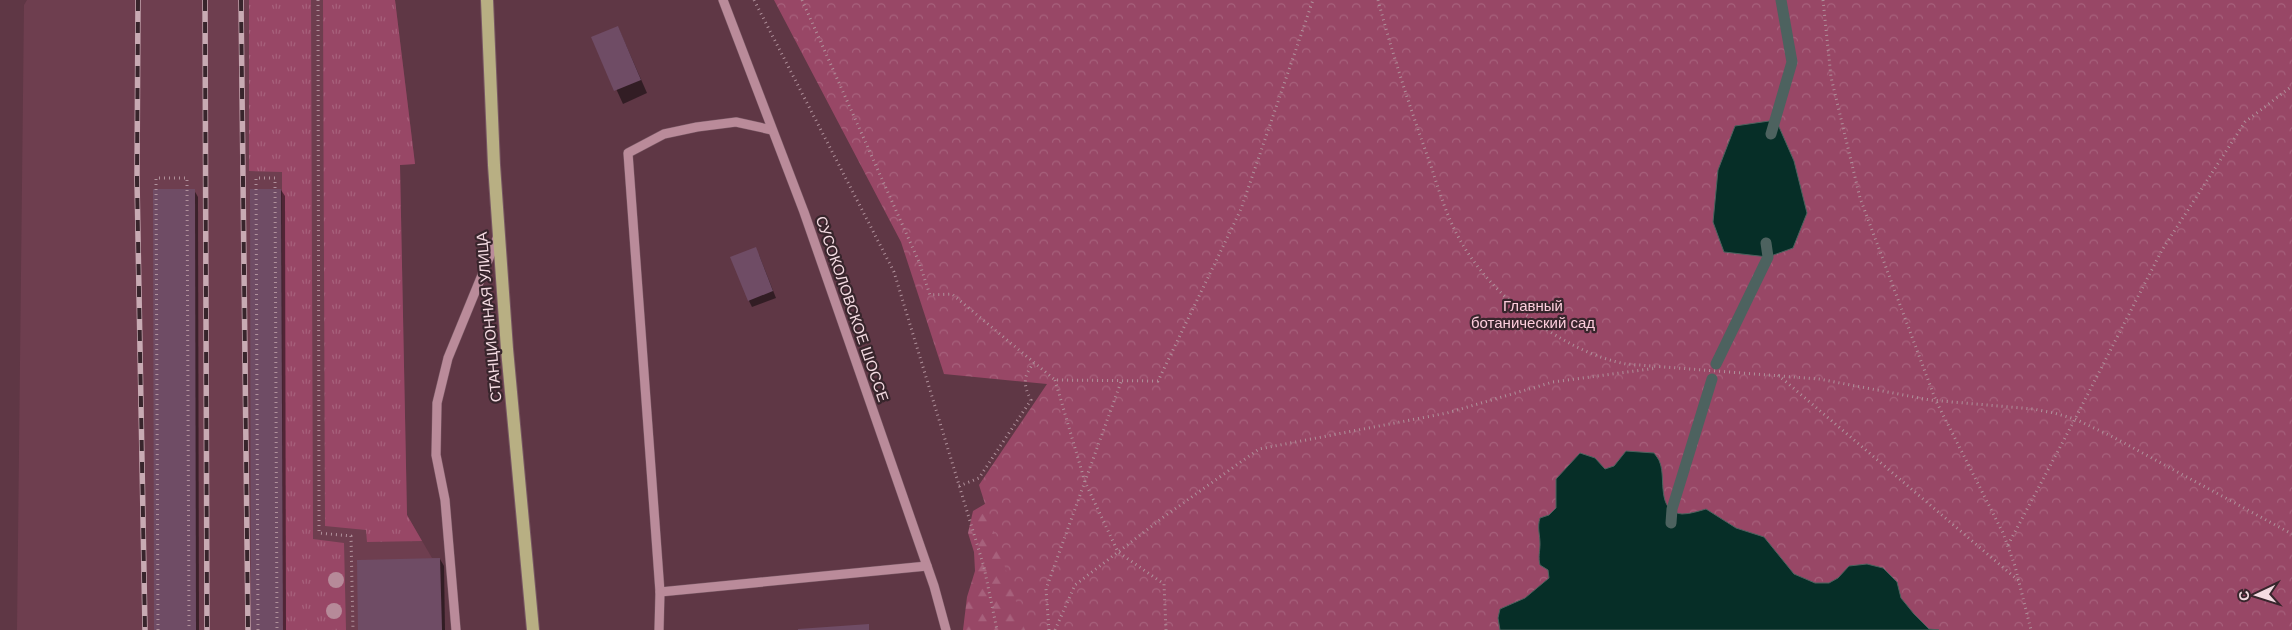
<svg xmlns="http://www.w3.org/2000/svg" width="2292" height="630" viewBox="0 0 2292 630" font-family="Arial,sans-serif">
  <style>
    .built { fill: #6e3e4f }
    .grass { fill: url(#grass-tufts) }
    .forest { fill: url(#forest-firs) }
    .park { fill: url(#park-crowns) }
    .water { fill: #062e27; stroke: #4d625f }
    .shadow { fill: #0007 }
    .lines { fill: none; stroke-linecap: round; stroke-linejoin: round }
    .stream { stroke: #4d625f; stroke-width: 11 }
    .building { fill: #6f4c65 }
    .minor-casing { stroke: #785763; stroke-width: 10 }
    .major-casing { stroke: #785763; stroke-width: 14 }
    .path { stroke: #b0919b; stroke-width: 3; stroke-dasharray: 1 4; stroke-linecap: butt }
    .minor { stroke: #ba8b9a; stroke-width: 9 }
    .major { stroke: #b8af83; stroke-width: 12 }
    .rail-casing { stroke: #c8aab3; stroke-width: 5.5 }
    .rail { stroke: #38252c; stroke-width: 4; stroke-dasharray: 11; stroke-linecap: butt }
    .tree { fill: #b68a99 }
    .labels { text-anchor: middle; stroke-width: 4.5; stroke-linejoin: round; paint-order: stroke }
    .park-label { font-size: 15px; fill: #fecedd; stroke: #38252c }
    .street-label { font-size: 15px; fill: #f4dbe2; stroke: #38252c }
  </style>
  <defs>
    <pattern id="grass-tufts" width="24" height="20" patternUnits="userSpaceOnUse" patternTransform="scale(1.25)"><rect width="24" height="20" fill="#984766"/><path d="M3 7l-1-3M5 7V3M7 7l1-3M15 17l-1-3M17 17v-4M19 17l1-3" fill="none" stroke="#a7617c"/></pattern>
    <pattern id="forest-firs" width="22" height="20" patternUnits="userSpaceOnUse" patternTransform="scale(1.25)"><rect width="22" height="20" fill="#984766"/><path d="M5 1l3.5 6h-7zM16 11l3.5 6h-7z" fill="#a7617c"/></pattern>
    <pattern id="park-crowns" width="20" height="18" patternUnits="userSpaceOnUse" patternTransform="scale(1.25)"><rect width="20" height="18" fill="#984766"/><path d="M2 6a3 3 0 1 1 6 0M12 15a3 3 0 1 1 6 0" fill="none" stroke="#a7617c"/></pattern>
  </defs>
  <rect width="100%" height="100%" fill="#5f3745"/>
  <polygon class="built" points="27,0 395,0 415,164 400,165 407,515 432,558 440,558 442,630 17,630 24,5"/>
  <g class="grass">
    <polygon points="249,0 311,0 313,539 344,543 346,630 283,630 282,172 249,171"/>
    <polygon points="323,0 395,0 415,164 400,165 407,515 422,541 367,542 366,530 325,526"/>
  </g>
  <polygon class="forest" points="990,501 1040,630 963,630 967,597 975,571 974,552 968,533 973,511"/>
  <polygon class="park" points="774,0 2292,0 2292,630 1025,630 979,485 1047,384 944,374 901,242"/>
  <g class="water">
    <polygon points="1776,120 1794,161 1807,213 1793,248 1768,257 1724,252 1713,222 1718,170 1735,126"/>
    <path d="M 1626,451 L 1654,453 C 1656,456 1659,459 1660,463 C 1666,478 1656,512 1682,514 C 1690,514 1699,511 1706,509 L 1736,528 L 1764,537 L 1794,574 L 1815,583 L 1829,583 L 1838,578 L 1849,566 L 1867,564 L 1883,568 L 1897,582 L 1901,598 L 1914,614 L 1929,629 L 1939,630 L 1500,630 L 1498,618 L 1500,609 L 1525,598 L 1549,578 L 1548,570 L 1540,565 C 1538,557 1540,551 1540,544 C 1540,534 1537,528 1540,518 L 1549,515 L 1556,508 L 1556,479 L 1580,453 L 1595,458 L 1605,469 L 1614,466 Z"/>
  </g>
  <g class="shadow">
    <polygon points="618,27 647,93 623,104 593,38"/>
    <polygon points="194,190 198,197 199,630 156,630"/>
    <polygon points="281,190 285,196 286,630 252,630"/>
    <polygon points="759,255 776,298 752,307 749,301"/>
    <polygon points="440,559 444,566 445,630 359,630"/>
  </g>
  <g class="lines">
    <g class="stream">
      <polyline points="1771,134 1792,62 1781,0"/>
      <polyline points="1716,364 1768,257 1766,243"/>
      <polyline points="1671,523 1672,509 1712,379"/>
    </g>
  </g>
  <g class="building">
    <polygon points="618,26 641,80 614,91 591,37"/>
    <polygon points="153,189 195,189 196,630 154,630"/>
    <polygon points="250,189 281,189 283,630 251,630"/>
    <polygon points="756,247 773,291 748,301 730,257"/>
    <polygon points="440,558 442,630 358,630 357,560"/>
    <polygon points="869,624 869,630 798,630 798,629"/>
  </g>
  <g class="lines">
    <defs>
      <g id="minor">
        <polyline points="723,0 804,212 934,586 946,630"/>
        <polyline points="772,130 736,122 697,127 664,134 628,153 660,592 927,566"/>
        <polyline points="456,630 445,500 436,455 437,403 448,358 498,236"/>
        <polyline points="659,630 660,592"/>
      </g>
      <polyline id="major" points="487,0 494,165 507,349 533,630"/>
    </defs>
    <use href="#minor" class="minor-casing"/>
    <use href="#major" class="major-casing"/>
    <g class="path">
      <polyline points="318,0 319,533 351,536 353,630"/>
      <polyline points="754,0 894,272 984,567 997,630"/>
      <polyline points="802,0 919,262 930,295 952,294 1055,380 1158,381 1241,209 1313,0"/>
      <path d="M 1378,0 C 1393,56 1411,111 1431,166 C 1439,191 1447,217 1460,240 C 1491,296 1563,352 1626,364 L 1819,379 L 1930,400 L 2033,409 L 2054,413 L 2075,419 L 2113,437 L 2292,534"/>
      <polyline points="1823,0 1831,77 1860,198 1936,401 2003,533 2015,566 2031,630"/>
      <polyline points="1778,375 2019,581"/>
      <polyline points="1055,380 1085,482 1118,552 1164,584 1166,630"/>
      <path d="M 959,486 L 979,478 L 1031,400 C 1023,385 1023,376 1034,363"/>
      <polyline points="2008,545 2075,419 2162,250 2245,122 2292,86"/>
      <polyline points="158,630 156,178 187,178 189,630"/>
      <polyline points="258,630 256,178 275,178 277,630"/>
      <polyline points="1049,630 1046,589 1121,382"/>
      <polyline points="1055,630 1075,585 1165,516 1259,449 1447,413 1553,382 1657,368"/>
    </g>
    <use href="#minor" class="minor"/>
    <use href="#major" class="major"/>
    <defs>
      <g id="rail">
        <polyline points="138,0 137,180 145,630"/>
        <polyline points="205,0 207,630"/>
        <polyline points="241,0 248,630"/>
      </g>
    </defs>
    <use href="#rail" class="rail-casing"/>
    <use href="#rail" class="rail"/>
  </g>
  <g class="tree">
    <circle cx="336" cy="580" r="8"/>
    <circle cx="334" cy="611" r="8"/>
  </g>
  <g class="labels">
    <g class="park-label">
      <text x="1533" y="311">Главный<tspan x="1533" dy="17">ботанический сад</tspan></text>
    </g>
    <g class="street-label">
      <text transform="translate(852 309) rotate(71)" y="5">СУСОКОЛОВСКОЕ ШОССЕ</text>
      <text transform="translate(489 317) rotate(-95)" y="5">СТАНЦИОННАЯ УЛИЦА</text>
    </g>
  </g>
  <g transform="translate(2257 595) rotate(266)" stroke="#38252c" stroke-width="4" paint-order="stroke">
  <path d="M0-4L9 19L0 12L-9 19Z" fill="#f4dbe2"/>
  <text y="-8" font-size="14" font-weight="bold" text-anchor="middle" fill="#f4dbe2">С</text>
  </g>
</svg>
